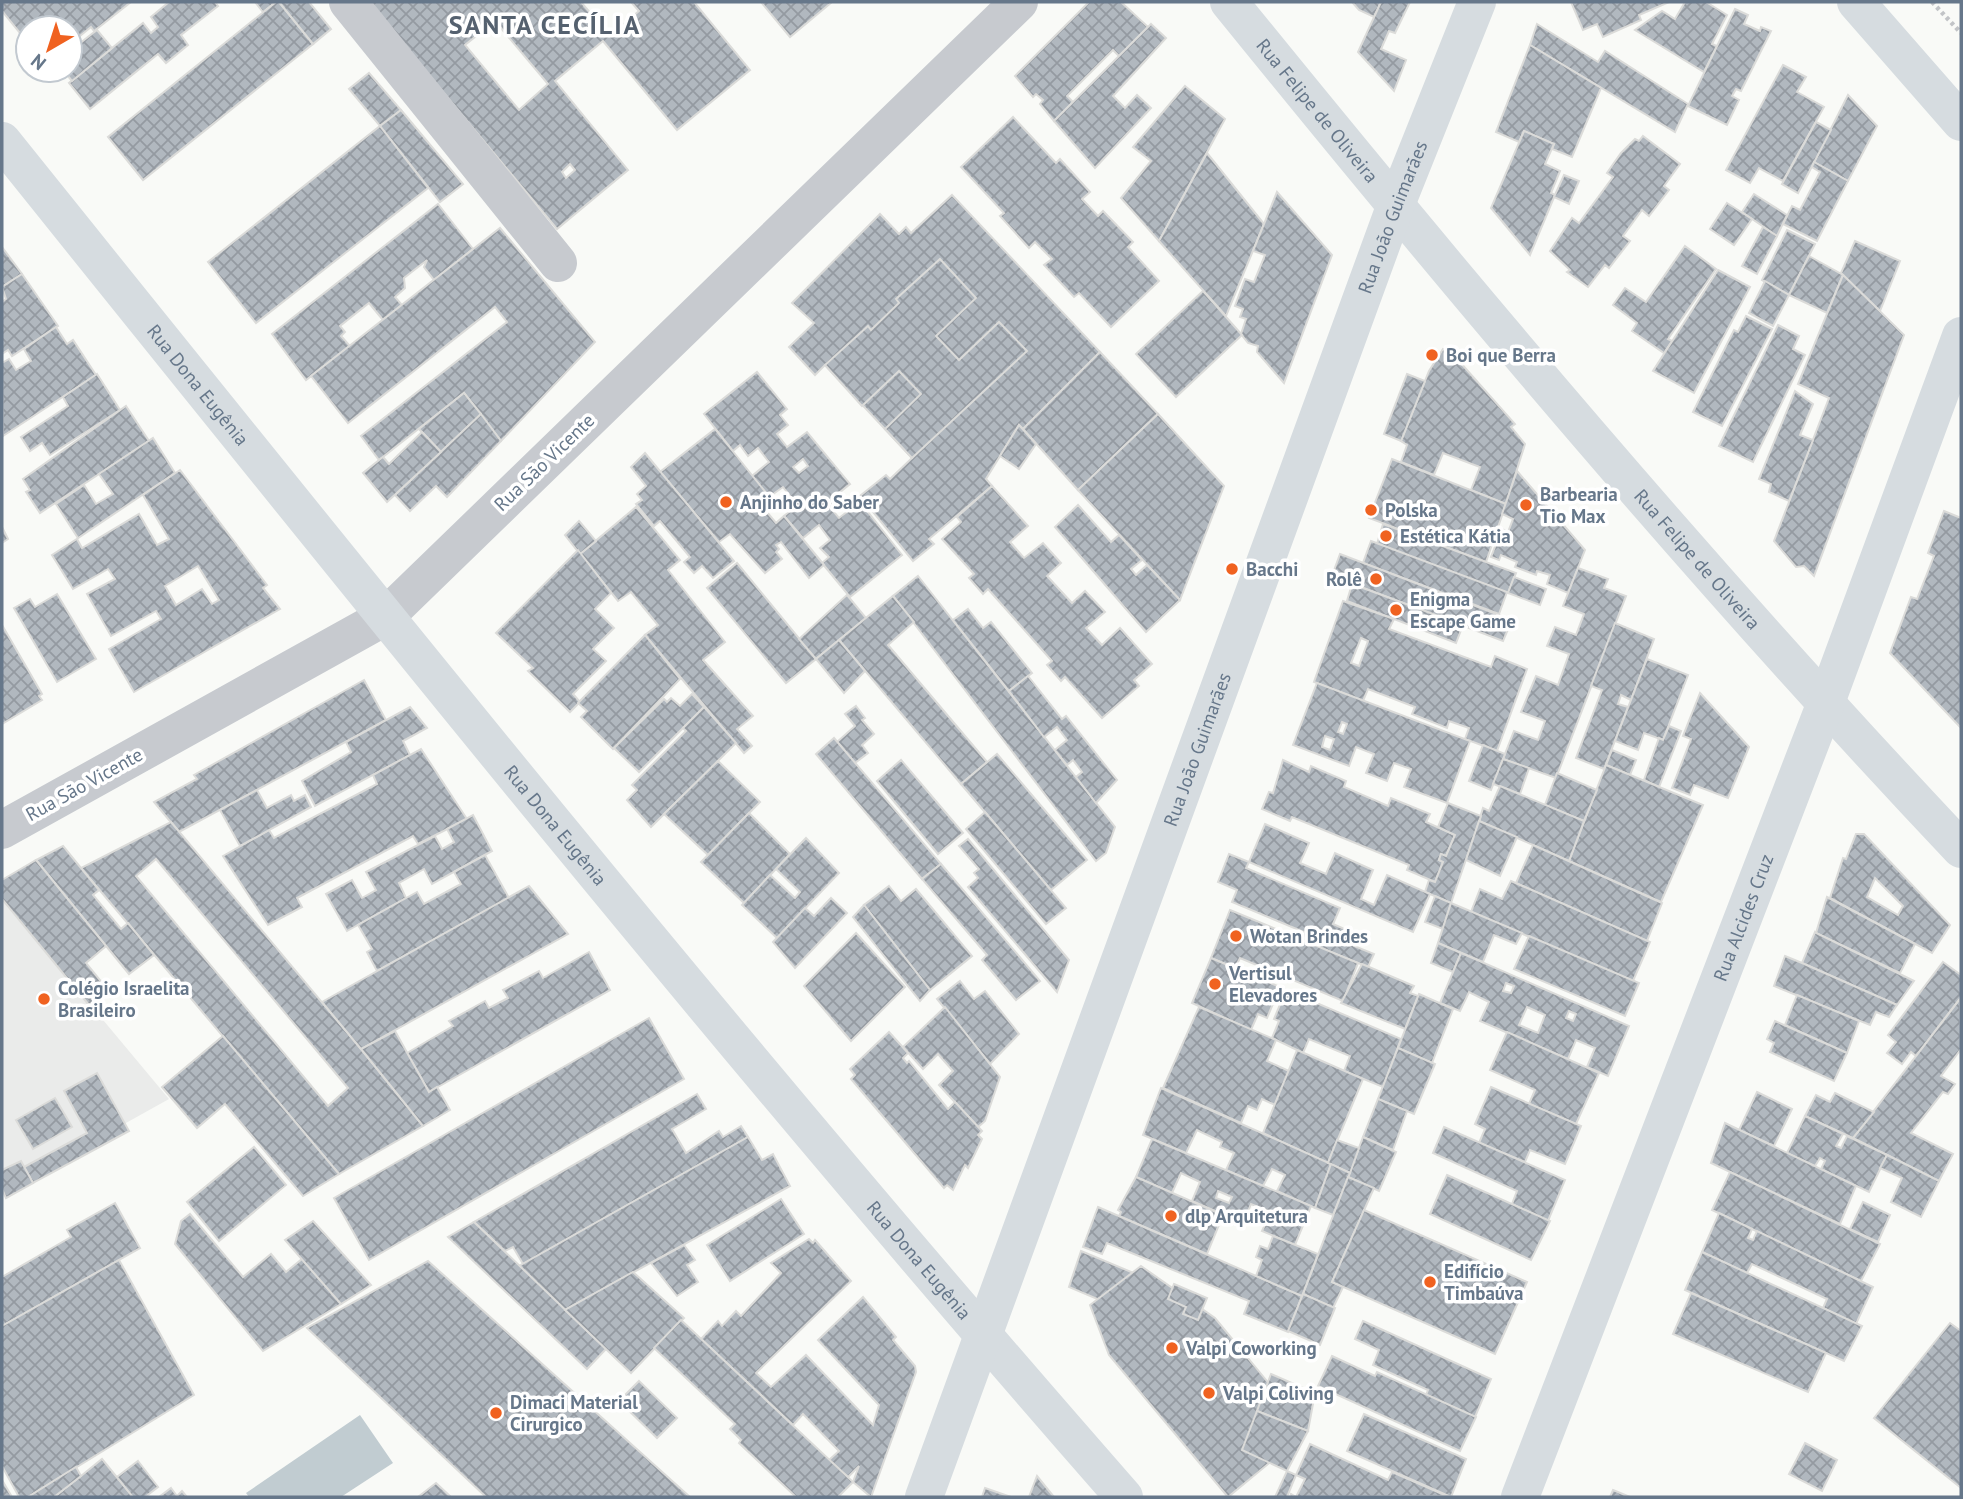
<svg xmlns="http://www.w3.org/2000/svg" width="1963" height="1499" viewBox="0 0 1963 1499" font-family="'PT Sans',sans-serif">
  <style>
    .built { fill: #eaebea }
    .water { fill: #c1ccd1 }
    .building { fill: url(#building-cross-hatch); stroke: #dbdbd9; stroke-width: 2; fill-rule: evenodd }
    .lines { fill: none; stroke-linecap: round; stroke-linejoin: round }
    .path { stroke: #c2c4c7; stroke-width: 4.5; stroke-dasharray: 3.5 3.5; stroke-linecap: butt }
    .street { stroke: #c7cacf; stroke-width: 38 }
    .secondary { stroke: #d6dce0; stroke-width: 38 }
    .poi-dot { fill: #f06220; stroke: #fff; stroke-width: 2.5 }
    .labels { text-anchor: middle; stroke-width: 7; stroke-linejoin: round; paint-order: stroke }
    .street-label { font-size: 19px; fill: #66778a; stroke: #fff }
    .poi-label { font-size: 19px; font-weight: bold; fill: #66778a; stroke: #fff; text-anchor: start }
    .district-label { font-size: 26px; font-weight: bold; letter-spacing: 2px; fill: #55616f; stroke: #fff }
  </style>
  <defs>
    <pattern id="building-cross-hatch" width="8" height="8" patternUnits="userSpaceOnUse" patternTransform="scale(1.75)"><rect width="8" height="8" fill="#b1b8bf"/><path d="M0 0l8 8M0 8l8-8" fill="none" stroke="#949aa1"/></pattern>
  </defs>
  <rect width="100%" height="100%" fill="#f9faf7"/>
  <polygon class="built" points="2,899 169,1099 2,1192"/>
  <polygon class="water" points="360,1415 393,1463 341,1497 249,1497 246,1493"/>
  <g class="building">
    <polygon points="2,2 131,2 94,31 91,27 75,40 79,44 70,51 70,28 28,28 28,43 2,11"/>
    <polygon points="169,2 215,2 218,6 181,35 188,45 166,63 158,54 90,109 69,83 143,23 151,33 158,27 151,17"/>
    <polygon points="255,2 276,2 263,12"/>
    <polygon points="276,2 279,2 313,44 143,180 108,137"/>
    <polygon points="279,2 309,2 331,29 313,44"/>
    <path d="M 368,2 L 581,2 L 610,36 L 639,11 L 631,2 L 694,2 L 750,70 L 677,130 L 603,41 L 555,81 L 628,170 L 557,229 ZM 495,21 L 548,84 L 519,110 L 465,45 ZM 570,164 L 575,170 L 566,178 L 562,172 Z"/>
    <polygon points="761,2 832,2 790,37"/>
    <polygon points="1089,2 1121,2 1148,27 1119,56 1113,50 1067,96 1073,102 1054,121 1040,104 1043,100 1036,94 1033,97 1015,76"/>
    <polygon points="1352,2 1381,2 1374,17 1359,10"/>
    <polygon points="1381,2 1410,2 1395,33 1389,31 1381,49 1406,60 1394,91 1358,52"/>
    <polygon points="1571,2 1669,2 1639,15 1641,20 1603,37 1597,24 1583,30"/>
    <polygon points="1685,2 1706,2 1727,15 1712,44 1717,46 1704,72 1635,30 1662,11 1675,19"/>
    <polygon points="1735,9 1748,15 1744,24 1760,31 1761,27 1771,31 1741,91 1736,89 1732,96 1739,100 1727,125 1688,106"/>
    <polygon points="1151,24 1166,38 1113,96 1125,108 1137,95 1151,108 1095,168 1054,121"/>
    <polygon points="1537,24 1598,62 1605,51 1688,104 1675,132 1530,45"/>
    <polygon points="97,30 112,48 72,81 63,70 70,70 70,51"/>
    <polygon points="1530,45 1601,88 1572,157 1552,149 1554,144 1524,131 1519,142 1496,132"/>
    <polygon points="1783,65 1806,77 1797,92 1824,107 1783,181 1759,168 1750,183 1726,170"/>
    <polygon points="369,73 401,110 380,126 349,89"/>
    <polygon points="1185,86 1225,119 1159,241 1121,198 1151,161 1133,147"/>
    <polygon points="1848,95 1877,126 1848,181 1814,162"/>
    <polygon points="401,110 463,184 440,202 380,126"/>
    <polygon points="1013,117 1056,163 1060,159 1090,192 1082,199 1098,216 1103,211 1133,242 1128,247 1159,281 1111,327 1079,293 1074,297 1044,265 1052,259 1035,242 1029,248 1000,216 1004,213 961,167"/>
    <polygon points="1816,122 1831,130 1798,193 1782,184"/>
    <polygon points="380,126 428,188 256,323 208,262"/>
    <polygon points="1524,131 1554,144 1545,164 1560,171 1551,193 1555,195 1530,255 1491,208"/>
    <polygon points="1643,136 1680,164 1664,186 1669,190 1649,216 1642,210 1623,236 1630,241 1609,268 1605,265 1588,287 1567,272 1570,270 1550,251 1572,218 1579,223 1613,177 1607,173 1621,153 1635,139 1639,141"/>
    <polygon points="1207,153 1264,224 1226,316 1159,241"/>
    <polygon points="1814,162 1848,181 1817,241 1783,224 1792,206 1800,210 1820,172 1812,167"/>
    <polygon points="1564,175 1579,181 1569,204 1554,197"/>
    <polygon points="1277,192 1332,255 1284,383 1257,352 1258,346 1248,343 1241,334 1246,319 1240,317 1243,309 1235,306 1245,279 1254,282 1265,255 1253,251"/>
    <polygon points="1754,194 1787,215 1777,236 1742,212"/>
    <polygon points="952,195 1100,352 1023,429 1019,425 986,479 992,486 929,539 934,544 913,561 860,496 886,475 890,479 912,458 825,365 815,375 789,347 814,323 792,303 880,214 899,234 906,227 911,233"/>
    <polygon points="1727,203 1752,219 1734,245 1710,229"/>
    <polygon points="438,204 473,249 434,280 424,267 427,260 404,278 405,288 395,297 402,305 383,320 369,303 340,326 345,332 341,336 350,346 306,380 272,334"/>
    <polygon points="1763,227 1777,236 1757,274 1742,266"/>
    <polygon points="500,228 595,342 501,441 464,393 379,460 361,436 507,322 495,307 348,423 311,376"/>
    <polygon points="1787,230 1815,244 1789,295 1762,280"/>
    <polygon points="1855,241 1900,261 1880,311 1841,273"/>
    <polygon points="1685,246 1716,269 1668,339 1672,341 1664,353 1632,331 1637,323 1613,305 1625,288 1646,302"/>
    <polygon points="2,247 22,274 2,287"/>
    <polygon points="1809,256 1843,275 1827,313 1789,295"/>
    <polygon points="940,259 976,298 936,336 959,360 999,322 1027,351 912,458 885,429 921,394 899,371 862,406 825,365 868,326 871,330 899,303 896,299"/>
    <polygon points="1718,270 1750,287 1694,393 1653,371"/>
    <polygon points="22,274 58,326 12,356 8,350 2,354 2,302 6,299 2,287"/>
    <polygon points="1843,275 1904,335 1814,576 1804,566 1796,567 1774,541 1829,398 1798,384"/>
    <polygon points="1765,281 1789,295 1773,326 1749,313"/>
    <polygon points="1203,291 1242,335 1176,397 1136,354"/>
    <polygon points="1746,316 1772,329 1722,426 1693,412 1734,330 1738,332"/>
    <polygon points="1778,325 1799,336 1793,349 1805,355 1753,462 1719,446"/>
    <polygon points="56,327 67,344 73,340 96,375 3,436 2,363 9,359 16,370 31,361 24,349"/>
    <polygon points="1443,349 1450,351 1515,424 1511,427 1525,444 1506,504 1471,490 1480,467 1443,453 1434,475 1401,462 1407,445 1401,441 1429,371"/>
    <polygon points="1100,352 1158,414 1078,490 1023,429"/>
    <path d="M 757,372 L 787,409 L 780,415 L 788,425 L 777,434 L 787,447 L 807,432 L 850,484 L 829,501 L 835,508 L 833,511 L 839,518 L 860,502 L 902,555 L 850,597 L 822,563 L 829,557 L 820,548 L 830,540 L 819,525 L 803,538 L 784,516 L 797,505 L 783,487 L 769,497 L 752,476 L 769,462 L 758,448 L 748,456 L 740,445 L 733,451 L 704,414 ZM 803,459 L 808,466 L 799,473 L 793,467 Z"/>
    <polygon points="97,374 120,410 50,455 42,443 30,451 21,437 68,406 63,397"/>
    <polygon points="1407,374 1425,381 1401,441 1384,434"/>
    <polygon points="1795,391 1813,404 1800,435 1813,440 1789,501 1769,492 1771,484 1759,479"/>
    <polygon points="464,393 481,414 441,452 419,429"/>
    <polygon points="126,406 149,441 40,513 26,492 30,490 23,479"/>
    <polygon points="481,414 501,441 447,497 436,486 410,511 395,495"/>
    <polygon points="1158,414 1224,486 1180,600 1078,490"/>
    <polygon points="1019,425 1036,444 1019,469 1000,456"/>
    <polygon points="715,429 771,499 762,506 776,523 784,516 824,565 809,578 781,542 776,545 779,549 776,552 782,559 765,573 730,534 719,542 660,472"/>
    <polygon points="422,432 441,452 387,502 363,473 383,457 389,464"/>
    <polygon points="153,438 175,473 78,538 56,504 84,485 96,504 113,494 99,474"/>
    <polygon points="645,453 734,561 713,578 702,566 694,573 684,562 690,557 660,521 654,526 636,504 642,500 637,494 646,486 631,467"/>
    <polygon points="1392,459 1506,504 1486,562 1369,518"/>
    <path d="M 180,470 L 267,585 L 263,588 L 280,609 L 134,692 L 109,649 L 161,619 L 156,611 L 111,636 L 87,594 L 115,579 L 108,569 L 73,589 L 52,555 L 77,539 L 82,548 L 139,514 L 157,545 L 169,539 L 143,495 ZM 198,566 L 219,600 L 212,604 L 202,589 L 176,605 L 165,586 Z"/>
    <polygon points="1517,471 1585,550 1568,593 1547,584 1550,575 1537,571 1536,575 1515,567 1517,562 1501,555 1499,560 1491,557 1502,529 1508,532 1513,519 1502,514"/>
    <polygon points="992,486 1028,526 1010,542 1024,558 1043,543 1061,563 1047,576 1072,603 1085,591 1105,612 1086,628 1102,645 1120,628 1152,664 1134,680 1139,686 1102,718 1065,677 1061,681 1047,665 1052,661 988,589 983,594 969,578 974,574 942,539 961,522 957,517"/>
    <polygon points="1078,505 1111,542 1119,535 1142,560 1131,569 1136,575 1147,565 1180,600 1146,632 1055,527"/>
    <polygon points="636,507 680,560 668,570 725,642 703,660 753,716 737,729 752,746 744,753 645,635 658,625 631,592 618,601 580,554"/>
    <polygon points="1944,511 1961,518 1961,728 1890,653 1911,597 1917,599 1934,556 1928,553"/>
    <polygon points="579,521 596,541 580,554 565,535"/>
    <polygon points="1383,524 1516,573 1508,593 1377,544"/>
    <polygon points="2,527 8,539 2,543"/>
    <polygon points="1371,541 1507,592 1499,614 1363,563"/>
    <polygon points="578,550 611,593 595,609 614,628 593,649 606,661 573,694 580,702 570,712 528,671 533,668 496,633"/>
    <polygon points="1340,554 1512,620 1503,641 1332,576"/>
    <polygon points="737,563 816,659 786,683 707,588"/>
    <polygon points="1578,568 1608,579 1604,588 1626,596 1556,778 1503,759 1514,731 1538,740 1545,721 1521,712 1536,676 1558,685 1569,654 1547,646 1555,627 1576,635 1584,614 1563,606"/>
    <polygon points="918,576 1115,827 1106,853 1096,861 893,596"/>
    <polygon points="1514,577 1546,589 1540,605 1508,593"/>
    <polygon points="1352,584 1463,625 1456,643 1347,601"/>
    <polygon points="57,594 96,659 57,682 14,608 30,599 35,607"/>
    <polygon points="847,595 866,618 816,659 799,639"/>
    <polygon points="893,596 914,622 888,645 987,762 961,784 839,640"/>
    <path d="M 1343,601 L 1394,619 L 1389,629 L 1491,667 L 1495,656 L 1527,669 L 1497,751 L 1465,739 L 1469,728 L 1449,721 L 1447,728 L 1412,714 L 1415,707 L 1368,689 L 1363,701 L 1314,682 ZM 1361,638 L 1368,641 L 1359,666 L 1351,663 Z"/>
    <polygon points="968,609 983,628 991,622 1032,673 1009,691 953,620"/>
    <polygon points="1615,623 1654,639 1631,700 1621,695 1618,704 1628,707 1604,769 1576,758 1602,690 1591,686"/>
    <polygon points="2,625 42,694 39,696 42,700 2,724"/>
    <polygon points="645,635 680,679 613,749 581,717 587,711 578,703"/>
    <polygon points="839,640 865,671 844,693 816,659"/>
    <polygon points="1647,659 1688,675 1663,740 1644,733 1638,750 1615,741"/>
    <polygon points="1028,676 1062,719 1066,716 1117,780 1096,803 1076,777 1082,772 1073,760 1067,765 1055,750 1067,740 1057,727 1044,737 1009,691"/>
    <polygon points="364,680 386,720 179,832 154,802 197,779 194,775"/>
    <path d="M 1317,683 L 1470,741 L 1447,803 L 1404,787 L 1411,769 L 1394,763 L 1387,781 L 1366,773 L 1374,754 L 1356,747 L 1349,766 L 1293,745 ZM 1342,722 L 1347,724 L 1343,734 L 1338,732 ZM 1325,736 L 1334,739 L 1330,750 L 1322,747 Z"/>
    <polygon points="1700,693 1749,747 1728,798 1694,785 1690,795 1672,788 1691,739 1683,736"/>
    <polygon points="692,694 704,707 639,772 614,748 664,699 667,702 671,698 680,706"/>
    <polygon points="856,706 865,718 862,720 874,734 862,745 868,753 855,763 837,742 855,726 845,714"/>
    <polygon points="410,707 427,728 403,741 410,755 315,806 302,781 351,752 346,742"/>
    <polygon points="704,707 736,743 651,827 627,800 637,790 632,785 686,731 683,728"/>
    <polygon points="1669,726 1681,731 1659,787 1644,780 1659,738 1663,740"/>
    <polygon points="834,738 941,864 922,879 816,754"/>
    <polygon points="1483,745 1505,754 1491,790 1469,781"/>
    <polygon points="421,749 467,819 418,844 413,836 297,898 302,907 268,925 223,856 269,830 274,838 377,784 373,775"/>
    <polygon points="1612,750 1636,760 1630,775 1606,765"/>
    <polygon points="997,754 1087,860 1051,890 961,784"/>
    <polygon points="1503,759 1529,768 1520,794 1493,784"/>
    <polygon points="901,760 963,833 938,854 877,781"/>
    <polygon points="1283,760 1309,772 1311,766 1346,781 1344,787 1388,806 1391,798 1430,814 1426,822 1455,835 1446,856 1441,854 1439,860 1443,862 1435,882 1407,870 1409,865 1292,817 1290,821 1262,809 1269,792 1273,793"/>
    <polygon points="718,761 760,802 708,855 664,814"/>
    <polygon points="1606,765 1703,805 1661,902 1569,861"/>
    <polygon points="1557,773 1597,790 1584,821 1545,805"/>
    <polygon points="1500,786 1584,821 1569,861 1479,821 1483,808 1489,811"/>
    <polygon points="257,790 267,808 291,795 294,801 305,795 311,807 240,846 220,810"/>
    <polygon points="1448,803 1481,816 1451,903 1425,892 1429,880 1435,882 1443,862 1439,860 1441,854 1446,856 1455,835 1438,827"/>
    <polygon points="985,812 1066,908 1046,924 966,829"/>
    <polygon points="749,813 790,854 744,903 701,862"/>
    <polygon points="473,815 492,851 432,884 424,869 399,883 406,898 347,931 326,894 352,880 362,898 376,890 366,872 435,836 442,849 454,842 447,829"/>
    <polygon points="1479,821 1517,837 1500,876 1466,860"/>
    <path d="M 171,822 L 361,1049 L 423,1126 L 339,1174 L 81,868 ZM 156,859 L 348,1088 L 328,1106 L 136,876 Z"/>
    <polygon points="1265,824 1309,843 1300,863 1326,874 1335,853 1373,870 1361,899 1374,905 1387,875 1430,894 1413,932 1249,862"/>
    <path d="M 1856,834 L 1864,834 L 1950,925 L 1932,953 L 1830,898 L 1843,858 L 1846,859 ZM 1875,878 L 1903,906 L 1898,915 L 1867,897 Z"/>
    <polygon points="806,838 839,873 777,938 742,905 770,875 795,898 800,892 776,869"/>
    <polygon points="968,839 1069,960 1057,992 968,887 978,878 974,873 979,869 959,846"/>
    <polygon points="1533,845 1662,903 1647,941 1516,883"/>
    <polygon points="63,846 99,890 93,895 121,929 128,923 154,955 129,974 36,860"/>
    <polygon points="1229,854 1249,862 1246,868 1340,908 1333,924 1358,935 1354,946 1374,954 1368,967 1301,940 1304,932 1232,902 1237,890 1218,882"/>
    <polygon points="485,855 509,898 377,971 367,952 372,949 358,925 417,892 424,904 461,884 454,872"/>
    <polygon points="36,860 106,946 86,963 108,990 89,1005 2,899 2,880"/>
    <polygon points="941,864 1040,981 1016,1000 982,960 987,955 922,879"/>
    <polygon points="1511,881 1650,942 1633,981 1471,912 1480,889 1502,899"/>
    <polygon points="529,886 568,934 361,1049 322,1002"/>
    <polygon points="889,886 901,901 916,889 972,956 930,990 864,905"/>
    <polygon points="1435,896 1451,903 1443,929 1425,922"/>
    <polygon points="1827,897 1915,944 1900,973 1816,933"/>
    <polygon points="831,898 847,913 795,968 773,942 805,908 814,916"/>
    <polygon points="1451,903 1522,933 1516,944 1494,935 1483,962 1438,943"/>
    <polygon points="864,905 930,990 920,1001 853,917"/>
    <polygon points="1230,910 1358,963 1343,1001 1240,958 1235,968 1211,958"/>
    <polygon points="1815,932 1816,933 1914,981 1897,1005 1802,963"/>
    <polygon points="856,933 905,987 851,1041 804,986"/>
    <polygon points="1529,936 1639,983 1625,1016 1514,969"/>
    <polygon points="1438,943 1461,953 1453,972 1431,963"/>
    <polygon points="589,952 610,990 429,1092 407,1053 453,1026 449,1021 485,1001 489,1008 508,998 503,990 539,971 543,978"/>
    <path d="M 1461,953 L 1629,1026 L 1608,1076 L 1587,1067 L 1595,1048 L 1576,1040 L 1568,1059 L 1480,1021 L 1489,1002 L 1469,992 L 1460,1011 L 1440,1003 ZM 1506,983 L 1514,986 L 1511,993 L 1503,991 ZM 1527,1007 L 1545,1015 L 1538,1033 L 1519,1025 ZM 1569,1011 L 1576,1014 L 1573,1021 L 1566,1018 Z"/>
    <polygon points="1785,956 1802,963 1897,1005 1889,1017 1876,1012 1870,1025 1774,986"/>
    <polygon points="1211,958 1280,987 1267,1018 1258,1014 1251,1030 1192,1003"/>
    <polygon points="1943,962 1961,975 1961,997 1916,1056 1911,1052 1902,1064 1887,1053 1896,1042 1888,1035"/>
    <polygon points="1362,964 1414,986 1410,993 1418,996 1405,1029 1341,1003"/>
    <polygon points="960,981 974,999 985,991 1019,1034 990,1064 937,999"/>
    <polygon points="1286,990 1401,1039 1383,1087 1344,1071 1350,1056 1309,1039 1303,1053 1272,1038 1279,1021 1274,1019"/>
    <polygon points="1419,994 1453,1009 1432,1063 1398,1048"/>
    <polygon points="1797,995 1859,1021 1847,1053 1785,1025"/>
    <polygon points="1960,999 1961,1049 1941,1076 1955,1084 1948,1094 1943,1092 1911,1133 1953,1154 1939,1181 1853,1138"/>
    <polygon points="945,1007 1000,1077 985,1121 978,1127 939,1085 953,1071 938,1054 923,1069 903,1047"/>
    <polygon points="1199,1007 1276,1040 1267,1061 1289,1071 1275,1105 1262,1099 1257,1110 1248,1106 1241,1123 1163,1088"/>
    <polygon points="649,1018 684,1079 369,1260 334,1198"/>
    <polygon points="1775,1021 1847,1053 1834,1081 1770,1052 1774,1043 1767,1039"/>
    <polygon points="395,1031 429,1092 437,1087 450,1110 423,1126 361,1049"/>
    <polygon points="889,1032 908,1053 903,1058 907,1063 909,1061 948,1109 955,1102 982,1131 978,1135 982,1139 968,1168 965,1165 953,1190 947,1185 944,1188 851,1079 855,1075 850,1069"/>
    <polygon points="1507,1032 1599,1073 1576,1124 1529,1104 1535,1090 1490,1070"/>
    <polygon points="223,1036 339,1174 303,1196 225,1104 197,1128 162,1087"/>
    <polygon points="1398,1048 1435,1064 1414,1114 1378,1099"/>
    <polygon points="1297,1050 1363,1079 1328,1163 1263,1133"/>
    <polygon points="97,1073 129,1131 33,1183 24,1167 87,1133 64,1091"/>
    <polygon points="1491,1087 1581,1126 1565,1164 1530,1150 1525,1162 1479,1143 1485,1129 1475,1124"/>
    <polygon points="1161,1088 1331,1164 1315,1208 1277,1191 1285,1175 1272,1169 1263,1186 1226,1170 1234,1153 1220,1147 1222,1142 1197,1130 1186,1153 1143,1135"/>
    <polygon points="1757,1092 1792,1109 1774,1146 1739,1130"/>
    <polygon points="1835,1093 1874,1112 1853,1138 1805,1116 1816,1095 1830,1102"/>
    <polygon points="697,1094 706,1109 672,1129 686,1153 719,1131 723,1137 741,1126 748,1137 523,1264 513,1247 505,1251 474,1222"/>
    <polygon points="55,1098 72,1127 33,1149 16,1120"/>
    <polygon points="1378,1099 1407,1111 1393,1150 1363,1137"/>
    <polygon points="1805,1116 1843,1134 1836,1146 1841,1148 1847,1136 1887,1155 1869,1192 1821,1169 1825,1161 1820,1158 1815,1166 1787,1153"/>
    <polygon points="1725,1123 1856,1186 1840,1224 1711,1163"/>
    <polygon points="1444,1127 1565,1180 1548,1221 1512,1204 1517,1191 1433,1153"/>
    <polygon points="748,1137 762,1160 773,1154 790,1186 565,1310 519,1266"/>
    <polygon points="1363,1137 1396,1152 1379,1191 1348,1177"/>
    <path d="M 1152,1139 L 1311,1206 L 1295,1245 L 1262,1231 L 1271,1212 L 1251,1204 L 1243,1223 L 1192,1201 L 1200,1182 L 1181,1173 L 1172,1193 L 1136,1177 ZM 1218,1191 L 1232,1197 L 1229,1203 L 1216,1198 Z"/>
    <polygon points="1337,1140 1359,1148 1350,1173 1328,1163"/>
    <polygon points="254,1147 286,1185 219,1241 187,1202"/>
    <polygon points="1887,1155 1939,1181 1921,1217 1891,1202 1902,1178 1880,1168"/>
    <polygon points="21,1161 33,1183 6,1198 2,1189 2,1170"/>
    <polygon points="1331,1164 1350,1173 1333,1215 1315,1208"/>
    <polygon points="1730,1172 1880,1244 1861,1281 1712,1210"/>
    <polygon points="1447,1175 1550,1221 1531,1260 1430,1214"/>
    <polygon points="1136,1177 1223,1215 1207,1254 1119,1216 1121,1212 1118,1210"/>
    <polygon points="1348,1177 1374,1188 1332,1282 1343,1287 1333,1308 1303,1294"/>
    <polygon points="781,1199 804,1234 730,1281 707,1245"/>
    <polygon points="1863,1202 1890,1215 1878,1242 1850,1229"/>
    <polygon points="115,1203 140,1248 2,1326 2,1277 71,1237 67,1230"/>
    <polygon points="1098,1207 1302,1296 1288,1332 1244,1314 1249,1301 1107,1243 1102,1254 1083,1247"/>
    <polygon points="1364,1210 1527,1282 1495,1354 1332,1282"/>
    <polygon points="1719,1213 1752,1229 1748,1238 1753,1240 1757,1231 1873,1287 1856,1324 1823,1308 1827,1299 1752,1264 1747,1273 1702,1252"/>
    <polygon points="190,1214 243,1277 271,1254 286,1272 302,1259 341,1304 263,1351 175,1244 181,1221"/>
    <polygon points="313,1221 371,1285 341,1304 285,1240"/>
    <polygon points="474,1222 606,1349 587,1369 448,1237"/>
    <polygon points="1273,1236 1318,1254 1302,1296 1256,1276 1262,1260 1256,1257 1260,1246 1268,1249"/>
    <polygon points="809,1239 813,1243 815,1240 851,1281 756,1373 771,1387 806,1355 873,1425 879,1405 818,1340 863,1297 896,1337 893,1340 915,1366 916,1372 871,1497 853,1482 859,1466 848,1477 829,1460 839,1451 803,1414 793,1425 701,1339 718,1321 722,1326 736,1311 741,1316 781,1273 771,1263"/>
    <polygon points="684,1245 695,1260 687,1265 698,1282 677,1296 651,1263"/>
    <polygon points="1081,1251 1167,1287 1160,1305 1177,1312 1170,1330 1069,1287"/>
    <polygon points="1702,1252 1862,1326 1844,1361 1685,1290"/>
    <polygon points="119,1260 194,1395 28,1497 19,1497 2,1466 2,1326"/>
    <polygon points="428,1261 690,1497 486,1497 307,1328"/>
    <polygon points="1141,1266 1215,1318 1308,1431 1228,1497 1109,1355 1090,1305"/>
    <polygon points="633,1272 684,1318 631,1373 565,1310"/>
    <polygon points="1174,1284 1207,1298 1198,1320 1183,1314 1186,1307 1168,1299"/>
    <polygon points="1691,1293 1826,1353 1808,1392 1673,1334"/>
    <polygon points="1303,1294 1335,1308 1320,1345 1288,1331"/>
    <polygon points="681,1320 853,1482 838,1497 796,1497 739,1443 741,1440 730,1429 735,1424 654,1348"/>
    <polygon points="1363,1321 1491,1379 1475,1417 1426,1395 1428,1390 1373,1365 1379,1350 1355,1339"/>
    <polygon points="1950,1323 1961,1331 1961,1488 1874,1418"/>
    <polygon points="1332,1356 1375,1376 1377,1372 1476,1417 1460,1451 1318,1386"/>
    <polygon points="1271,1374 1315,1393 1308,1431 1257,1411"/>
    <polygon points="639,1381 677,1418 657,1438 619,1401"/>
    <polygon points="1257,1411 1308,1431 1287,1471 1242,1450"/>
    <polygon points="1364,1414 1466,1459 1451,1497 1347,1451"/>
    <polygon points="1805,1443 1837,1460 1822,1491 1789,1474"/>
    <polygon points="1310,1444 1388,1480 1392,1472 1447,1496 1290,1497 1291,1494 1296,1497 1305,1479 1296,1475"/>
    <polygon points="102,1459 133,1497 54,1497 81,1476"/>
    <polygon points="138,1461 158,1487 145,1497 133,1497 117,1477"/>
    <polygon points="76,1467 81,1476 54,1497 28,1497"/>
    <polygon points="1287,1471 1296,1475 1287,1497 1275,1497"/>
    <polygon points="1037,1476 1054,1497 1029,1497"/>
    <polygon points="2,1480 12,1497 2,1497"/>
    <polygon points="436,1483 451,1497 418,1497"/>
    <polygon points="171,1488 177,1496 182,1491 187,1497 159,1497"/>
    <polygon points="985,1488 1011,1497 982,1497"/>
    <polygon points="1613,1490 1630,1497 1610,1497"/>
  </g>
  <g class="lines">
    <polyline class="path" points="1932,2 1961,33"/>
    <g class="street">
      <polyline points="348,2 558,263"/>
      <polyline points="2,830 385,617 1019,2"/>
    </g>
    <g class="secondary">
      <path id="s1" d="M 1229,2 C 1464,292 1705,578 1961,849"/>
      <polyline points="1856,2 1961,122"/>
      <path id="s2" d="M 2,141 C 369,598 737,1056 1124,1497"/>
      <path id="s3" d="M 924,1497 L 1395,207 L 1477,2"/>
      <path id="s4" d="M 1520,1497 L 1825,705 L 1961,336"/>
    </g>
  </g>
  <g class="poi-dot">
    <circle cx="1432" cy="355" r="7"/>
    <circle cx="726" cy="502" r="7"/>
    <circle cx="1526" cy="505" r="7"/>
    <circle cx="1371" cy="510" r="7"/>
    <circle cx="1386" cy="536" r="7"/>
    <circle cx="1232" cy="569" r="7"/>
    <circle cx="1376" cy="579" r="7"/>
    <circle cx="1396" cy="610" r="7"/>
    <circle cx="1236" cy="936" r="7"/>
    <circle cx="1215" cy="984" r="7"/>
    <circle cx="44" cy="999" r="7"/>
    <circle cx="1171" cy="1216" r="7"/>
    <circle cx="1430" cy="1282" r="7"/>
    <circle cx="1172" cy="1348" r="7"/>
    <circle cx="1209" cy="1393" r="7"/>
    <circle cx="496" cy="1413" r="7"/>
  </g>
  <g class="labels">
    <g class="street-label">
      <text dy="7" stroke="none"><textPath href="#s1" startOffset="140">Rua Felipe de Oliveira</textPath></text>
      <text dy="7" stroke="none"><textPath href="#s3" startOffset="1363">Rua João Guimarães</textPath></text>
      <text dy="7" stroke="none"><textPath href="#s2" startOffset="313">Rua Dona Eugênia</textPath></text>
      <text transform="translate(544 462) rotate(-44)" y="7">Rua São Vicente</text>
      <text dy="7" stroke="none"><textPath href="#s1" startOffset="728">Rua Felipe de Oliveira</textPath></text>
      <text dy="7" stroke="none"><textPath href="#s3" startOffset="796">Rua João Guimarães</textPath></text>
      <text transform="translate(84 784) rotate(-29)" y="7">Rua São Vicente</text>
      <text dy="7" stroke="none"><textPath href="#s2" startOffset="880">Rua Dona Eugênia</textPath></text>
      <text dy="7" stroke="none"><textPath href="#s4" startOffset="621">Rua Alcides Cruz</textPath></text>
      <text dy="7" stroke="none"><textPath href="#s2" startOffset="1447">Rua Dona Eugênia</textPath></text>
    </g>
    <g class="poi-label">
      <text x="1446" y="362">Boi que Berra</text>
      <text x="1540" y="501">Barbearia<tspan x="1540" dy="22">Tio Max</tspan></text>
      <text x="740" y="509">Anjinho do Saber</text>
      <text x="1385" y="517">Polska</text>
      <text x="1400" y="543">Estética Kátia</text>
      <text x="1246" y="576">Bacchi</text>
      <text x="1362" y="586" text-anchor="end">Rolê</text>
      <text x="1410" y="606">Enigma<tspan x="1410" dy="22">Escape Game</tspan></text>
      <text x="1250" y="943">Wotan Brindes</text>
      <text x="1229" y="980">Vertisul<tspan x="1229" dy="22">Elevadores</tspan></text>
      <text x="58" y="995">Colégio Israelita<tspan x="58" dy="22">Brasileiro</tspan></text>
      <text x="1185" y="1223">dlp Arquitetura</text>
      <text x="1444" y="1278">Edifício<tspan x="1444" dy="22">Timbaúva</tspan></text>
      <text x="1186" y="1355">Valpi Coworking</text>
      <text x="1223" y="1400">Valpi Coliving</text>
      <text x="510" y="1409">Dimaci Material<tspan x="510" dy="22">Cirurgico</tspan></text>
    </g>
    <g class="district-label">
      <text x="545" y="34">SANTA CECÍLIA</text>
    </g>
  </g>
  <rect width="1963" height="1499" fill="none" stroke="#66778a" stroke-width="7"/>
  <g transform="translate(49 49) rotate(219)"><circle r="33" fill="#ffffff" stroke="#c2c9d0" stroke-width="2"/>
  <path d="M0-5L12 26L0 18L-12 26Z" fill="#f06220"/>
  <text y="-10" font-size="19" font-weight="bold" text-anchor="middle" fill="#66778a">N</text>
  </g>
</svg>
